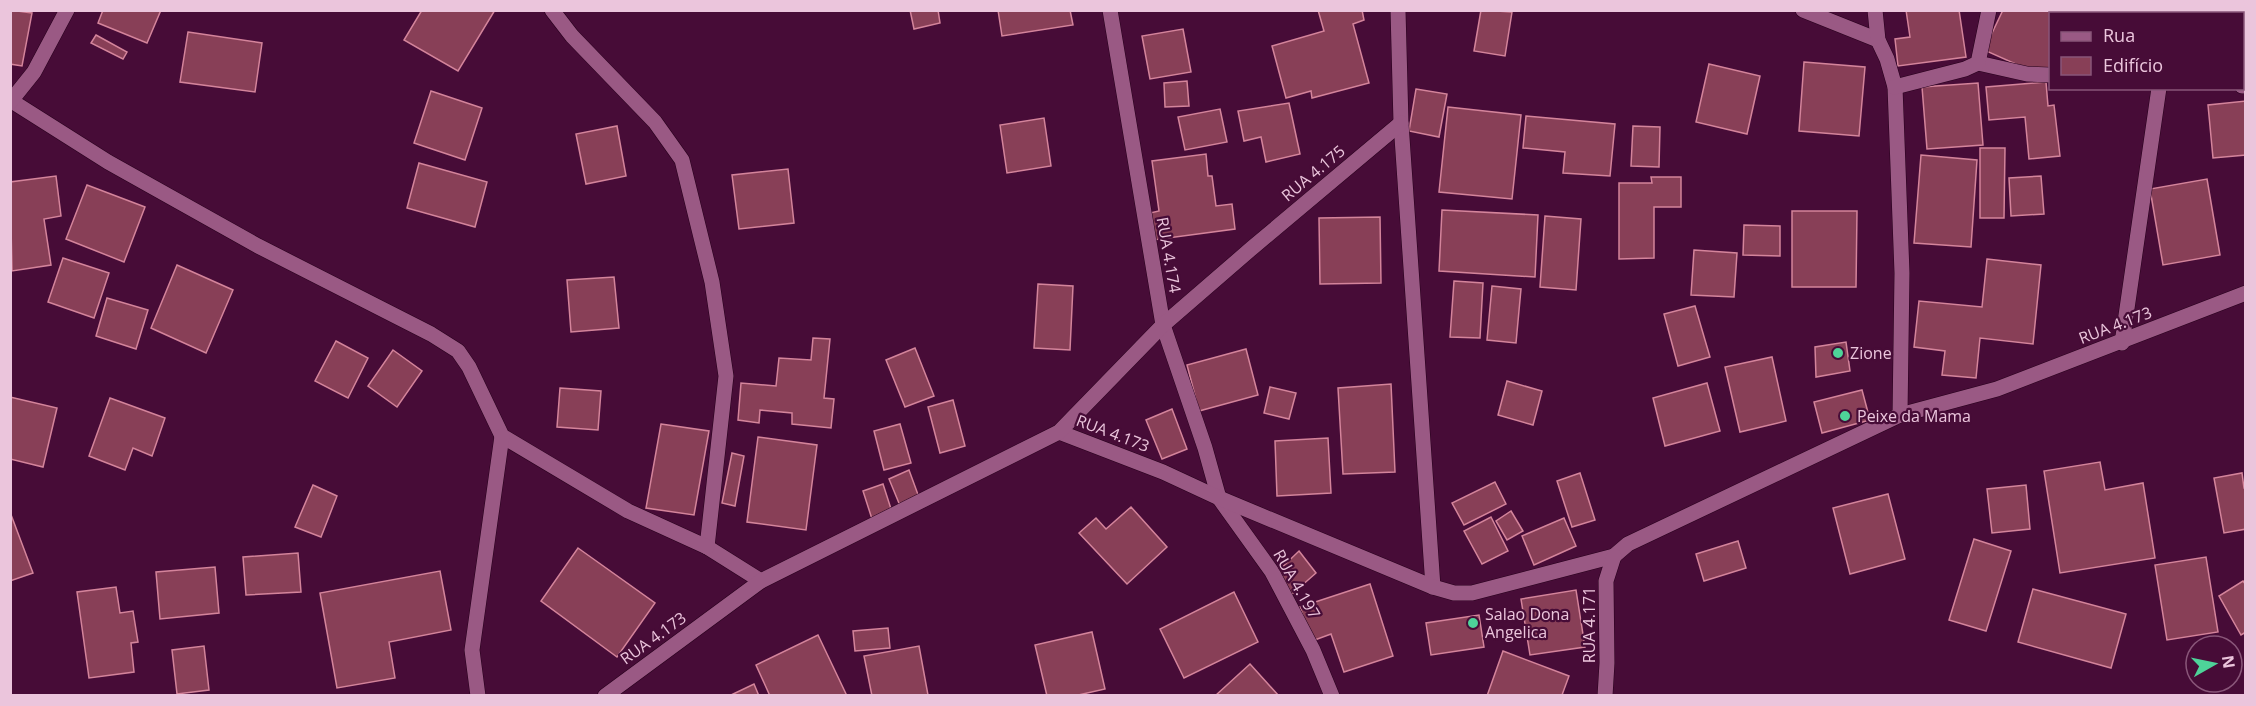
<svg xmlns="http://www.w3.org/2000/svg" width="2256" height="706" viewBox="0 0 2256 706" font-family="'Open Sans',sans-serif">
  <style>
    .building { fill: #883f57; stroke: #d4849b; stroke-width: 1.5 }
    .lines { fill: none; stroke-linecap: round; stroke-linejoin: round }
    .minor-casing { stroke: #27001c; stroke-width: 16 }
    .minor { stroke: #9a5984; stroke-width: 15 }
    .poi-dot { fill: #4ed399; stroke: #470c37; stroke-width: 2 }
    .labels { text-anchor: middle; stroke-width: 4.5; stroke-linejoin: round; paint-order: stroke }
    .street-label { font-size: 16px; fill: #ebc5dc; stroke: #470c37 }
    .poi-label { font-size: 16px; fill: #ebc5dc; stroke: #470c37; text-anchor: start }
  </style>
  <rect width="100%" height="100%" fill="#470c37"/>
  <g class="building">
    <polygon points="10,10 32,13 22,66 10,64"/>
    <polygon points="103,10 161,10 147,43 98,23"/>
    <polygon points="422,10 495,10 458,71 404,40"/>
    <polygon points="910,10 938,10 940,23 914,29"/>
    <polygon points="998,10 1070,10 1073,25 1002,36"/>
    <polygon points="1318,10 1362,10 1364,20 1353,24 1369,83 1312,98 1311,91 1286,98 1272,46 1324,31"/>
    <polygon points="1481,10 1512,12 1505,56 1474,51"/>
    <polygon points="1906,10 1959,10 1966,57 1898,66 1895,39 1910,37"/>
    <polygon points="2003,10 2143,10 2143,14 2050,14 2050,72 2036,73 1984,50"/>
    <polygon points="2206,10 2246,12 2246,55 2242,54 2242,14 2205,14"/>
    <polygon points="1183,29 1191,72 1150,79 1142,36"/>
    <polygon points="188,32 262,43 255,92 180,82"/>
    <polygon points="96,35 127,52 123,59 91,43"/>
    <polygon points="1804,62 1865,67 1859,136 1799,131"/>
    <polygon points="1709,64 1760,76 1747,134 1696,122"/>
    <polygon points="1187,81 1189,106 1165,107 1164,83"/>
    <polygon points="2046,82 2048,106 2054,105 2060,156 2029,159 2025,117 1989,120 1986,87"/>
    <polygon points="1978,83 1983,145 1927,149 1922,87"/>
    <polygon points="1416,89 1447,94 1439,137 1409,131"/>
    <polygon points="431,91 482,108 465,160 414,143"/>
    <polygon points="2246,101 2246,155 2213,158 2208,105"/>
    <polygon points="1289,103 1300,154 1266,162 1261,137 1244,141 1238,111"/>
    <polygon points="1448,107 1521,115 1512,199 1439,192"/>
    <polygon points="1220,109 1227,142 1185,150 1178,117"/>
    <polygon points="1526,116 1615,124 1610,176 1563,173 1565,152 1523,148"/>
    <polygon points="1044,118 1051,166 1007,173 1000,125"/>
    <polygon points="617,126 626,176 586,184 576,134"/>
    <polygon points="1633,126 1660,127 1659,167 1631,166"/>
    <polygon points="1980,148 2005,148 2004,218 1980,218"/>
    <polygon points="1206,154 1208,176 1212,176 1216,206 1232,204 1235,229 1153,240 1150,213 1159,211 1152,161"/>
    <polygon points="1921,155 1977,160 1971,247 1914,243"/>
    <polygon points="419,163 487,182 475,227 407,208"/>
    <polygon points="788,169 794,223 739,229 732,175"/>
    <polygon points="56,176 61,216 44,219 51,265 12,271 10,182"/>
    <polygon points="2041,176 2044,214 2011,216 2009,178"/>
    <polygon points="1651,177 1681,177 1681,207 1654,207 1654,258 1619,259 1619,183 1652,183"/>
    <polygon points="2207,179 2220,255 2163,265 2150,189"/>
    <polygon points="87,185 145,207 124,262 66,239"/>
    <polygon points="1442,210 1538,215 1535,277 1439,271"/>
    <polygon points="1792,211 1857,211 1856,287 1792,287"/>
    <polygon points="1545,216 1581,219 1576,290 1540,287"/>
    <polygon points="1380,217 1381,283 1320,284 1319,218"/>
    <polygon points="1744,225 1780,226 1780,256 1743,255"/>
    <polygon points="1694,250 1737,253 1734,297 1691,295"/>
    <polygon points="63,258 109,273 94,318 48,302"/>
    <polygon points="1987,259 2041,265 2033,344 1980,338 1976,378 1942,375 1945,351 1914,347 1919,301 1982,307"/>
    <polygon points="177,265 233,290 206,353 151,328"/>
    <polygon points="614,277 619,328 571,332 567,280"/>
    <polygon points="1454,281 1483,283 1480,338 1450,337"/>
    <polygon points="1038,284 1073,286 1070,350 1034,348"/>
    <polygon points="1492,286 1521,289 1516,343 1487,340"/>
    <polygon points="107,298 148,310 136,349 96,336"/>
    <polygon points="1695,306 1710,357 1678,366 1664,314"/>
    <polygon points="813,338 830,339 824,398 834,399 831,428 792,424 792,413 760,410 759,423 738,420 741,383 776,386 779,358 811,360"/>
    <polygon points="336,341 368,358 348,398 315,381"/>
    <polygon points="1846,342 1850,371 1816,377 1815,347"/>
    <polygon points="915,348 934,396 905,407 886,360"/>
    <polygon points="1246,349 1258,395 1199,411 1187,365"/>
    <polygon points="393,350 422,371 397,407 368,386"/>
    <polygon points="1772,357 1786,421 1740,432 1725,367"/>
    <polygon points="1507,381 1542,391 1533,425 1498,415"/>
    <polygon points="1707,383 1720,431 1665,446 1653,398"/>
    <polygon points="1391,384 1395,472 1343,474 1338,388"/>
    <polygon points="1270,387 1296,393 1289,419 1264,413"/>
    <polygon points="560,388 601,391 598,430 557,427"/>
    <polygon points="1862,390 1870,420 1822,433 1814,402"/>
    <polygon points="10,397 57,408 43,467 10,459"/>
    <polygon points="110,398 165,418 152,456 133,448 125,470 89,456"/>
    <polygon points="953,400 965,446 940,453 928,407"/>
    <polygon points="1172,409 1187,449 1162,459 1146,420"/>
    <polygon points="661,424 709,431 694,515 646,508"/>
    <polygon points="900,424 911,463 884,470 874,431"/>
    <polygon points="758,437 817,445 806,530 747,522"/>
    <polygon points="1328,438 1331,493 1277,496 1275,441"/>
    <polygon points="732,453 744,456 735,506 722,503"/>
    <polygon points="2100,462 2105,490 2143,483 2155,558 2060,573 2044,471"/>
    <polygon points="909,470 920,500 901,508 889,479"/>
    <polygon points="1580,473 1595,520 1572,527 1557,481"/>
    <polygon points="2242,473 2244,488 2246,488 2246,529 2224,533 2214,478"/>
    <polygon points="1495,482 1506,504 1464,525 1452,503"/>
    <polygon points="883,484 892,512 872,519 863,491"/>
    <polygon points="313,485 337,496 321,537 295,527"/>
    <polygon points="2026,485 2030,529 1992,533 1987,489"/>
    <polygon points="1888,494 1905,559 1850,574 1833,508"/>
    <polygon points="1131,507 1167,547 1127,584 1079,533 1096,518 1106,529"/>
    <polygon points="1511,511 1523,531 1507,540 1496,521"/>
    <polygon points="10,512 33,573 10,581"/>
    <polygon points="1491,517 1508,551 1482,564 1464,531"/>
    <polygon points="1564,518 1576,546 1534,565 1522,536"/>
    <polygon points="1974,539 2011,551 1986,631 1949,620"/>
    <polygon points="1738,541 1746,568 1704,581 1696,554"/>
    <polygon points="578,548 655,603 617,657 541,601"/>
    <polygon points="1299,551 1316,573 1291,595 1275,574"/>
    <polygon points="298,553 301,592 246,595 243,557"/>
    <polygon points="2206,557 2218,632 2167,640 2155,565"/>
    <polygon points="215,567 219,613 160,619 156,572"/>
    <polygon points="440,571 451,630 389,642 395,678 337,688 320,593"/>
    <polygon points="2243,581 2246,585 2246,632 2241,635 2219,596"/>
    <polygon points="1370,584 1393,656 1344,672 1331,634 1312,641 1300,607"/>
    <polygon points="116,587 120,613 133,611 138,642 131,643 134,672 89,678 77,592"/>
    <polygon points="2033,589 2126,614 2111,668 2018,642"/>
    <polygon points="1576,590 1585,647 1530,655 1521,599"/>
    <polygon points="1234,592 1258,642 1184,678 1160,629"/>
    <polygon points="1479,615 1484,647 1431,655 1426,623"/>
    <polygon points="888,628 890,648 855,651 853,631"/>
    <polygon points="1092,632 1105,689 1074,696 1047,696 1035,645"/>
    <polygon points="818,635 847,696 770,696 756,665"/>
    <polygon points="204,646 209,690 177,694 172,650"/>
    <polygon points="919,646 928,695 872,696 864,656"/>
    <polygon points="1503,651 1569,676 1562,695 1565,696 1487,696"/>
    <polygon points="1250,664 1279,696 1215,696"/>
    <polygon points="754,684 759,696 729,696"/>
  </g>
  <g class="lines">
    <defs>
      <g id="minor">
        <polyline points="552,10 572,36 655,122 682,160 712,282 726,376 707,547 761,581"/>
        <polyline points="1110,10 1163,325 1205,448 1219,498 1272,572 1313,650 1332,696"/>
        <polyline points="1398,10 1401,123 1433,587"/>
        <polyline points="1803,10 1878,40"/>
        <polyline points="1875,10 1878,40 1887,59 1895,87 1902,273 1900,415"/>
        <polyline points="1978,63 2027,74 2050,75"/>
        <polyline points="2242,86 2246,86"/>
        <polyline points="1895,87 1965,69 1978,63 1989,10"/>
        <polyline points="10,100 108,162 258,246 431,334 458,351 469,367 502,436 628,511 707,547"/>
        <polyline points="10,102 34,72 67,10"/>
        <polyline points="2122,343 2159,88"/>
        <polyline points="1059,432 1163,472 1219,498 1433,587 1454,593 1472,593 1614,556 1628,544 1900,415 1997,389 2246,293"/>
        <polyline points="478,696 472,650 502,436"/>
        <polyline points="605,696 761,581 1059,432 1163,325 1252,248 1401,123"/>
        <polyline points="1605,696 1607,663 1606,581 1614,556"/>
      </g>
    </defs>
    <use href="#minor" class="minor-casing"/>
    <use href="#minor" class="minor"/>
  </g>
  <g class="poi-dot">
    <circle cx="1838" cy="353" r="6"/>
    <circle cx="1845" cy="416" r="6"/>
    <circle cx="1473" cy="623" r="6"/>
  </g>
  <g class="labels">
    <g class="street-label">
      <text transform="translate(1313 173) rotate(-40)" y="6">RUA 4.175</text>
      <text transform="translate(1169 255) rotate(80)" y="6">RUA 4.174</text>
      <text transform="translate(2115 325) rotate(-21)" y="6">RUA 4.173</text>
      <text transform="translate(1113 433) rotate(21)" y="6">RUA 4.173</text>
      <text transform="translate(1297 584) rotate(60)" y="6">RUA 4.197</text>
      <text transform="translate(1589 625) rotate(-90)" y="6">RUA 4.171</text>
      <text transform="translate(653 638) rotate(-36)" y="6">RUA 4.173</text>
    </g>
    <g class="poi-label">
      <text x="1850" y="359">Zione</text>
      <text x="1857" y="422">Peixe da Mama</text>
      <text x="1485" y="620">Salao Dona<tspan x="1485" dy="18">Angelica</tspan></text>
    </g>
  </g>
  <rect width="2256" height="706" fill="none" stroke="#ebc5dc" stroke-width="24"/>
  <rect x="2049" y="12" width="195" height="78" fill="#470c37" stroke="#895679" stroke-width="1.5"/>
  <rect x="2061" y="32" width="30" height="9" fill="#9a5984" stroke="#895679" stroke-width="1.5"/>
  <text x="2103" y="42" font-size="18" fill="#ebc5dc">Rua</text>
  <rect x="2061" y="57" width="30" height="18" fill="#883f57" stroke="#895679" stroke-width="1.5"/>
  <text x="2103" y="72" font-size="18" fill="#ebc5dc">Edifício</text>
  <g transform="translate(2214 664) rotate(81)"><circle r="28" fill="#470c37" stroke="#895679" stroke-width="1.5"/>
  <path d="M0-4.5L10 22L0 15L-10 22Z" fill="#4ed399"/>
  <text y="-9" font-size="16" font-weight="bold" text-anchor="middle" fill="#ebc5dc">N</text>
  </g>
</svg>
